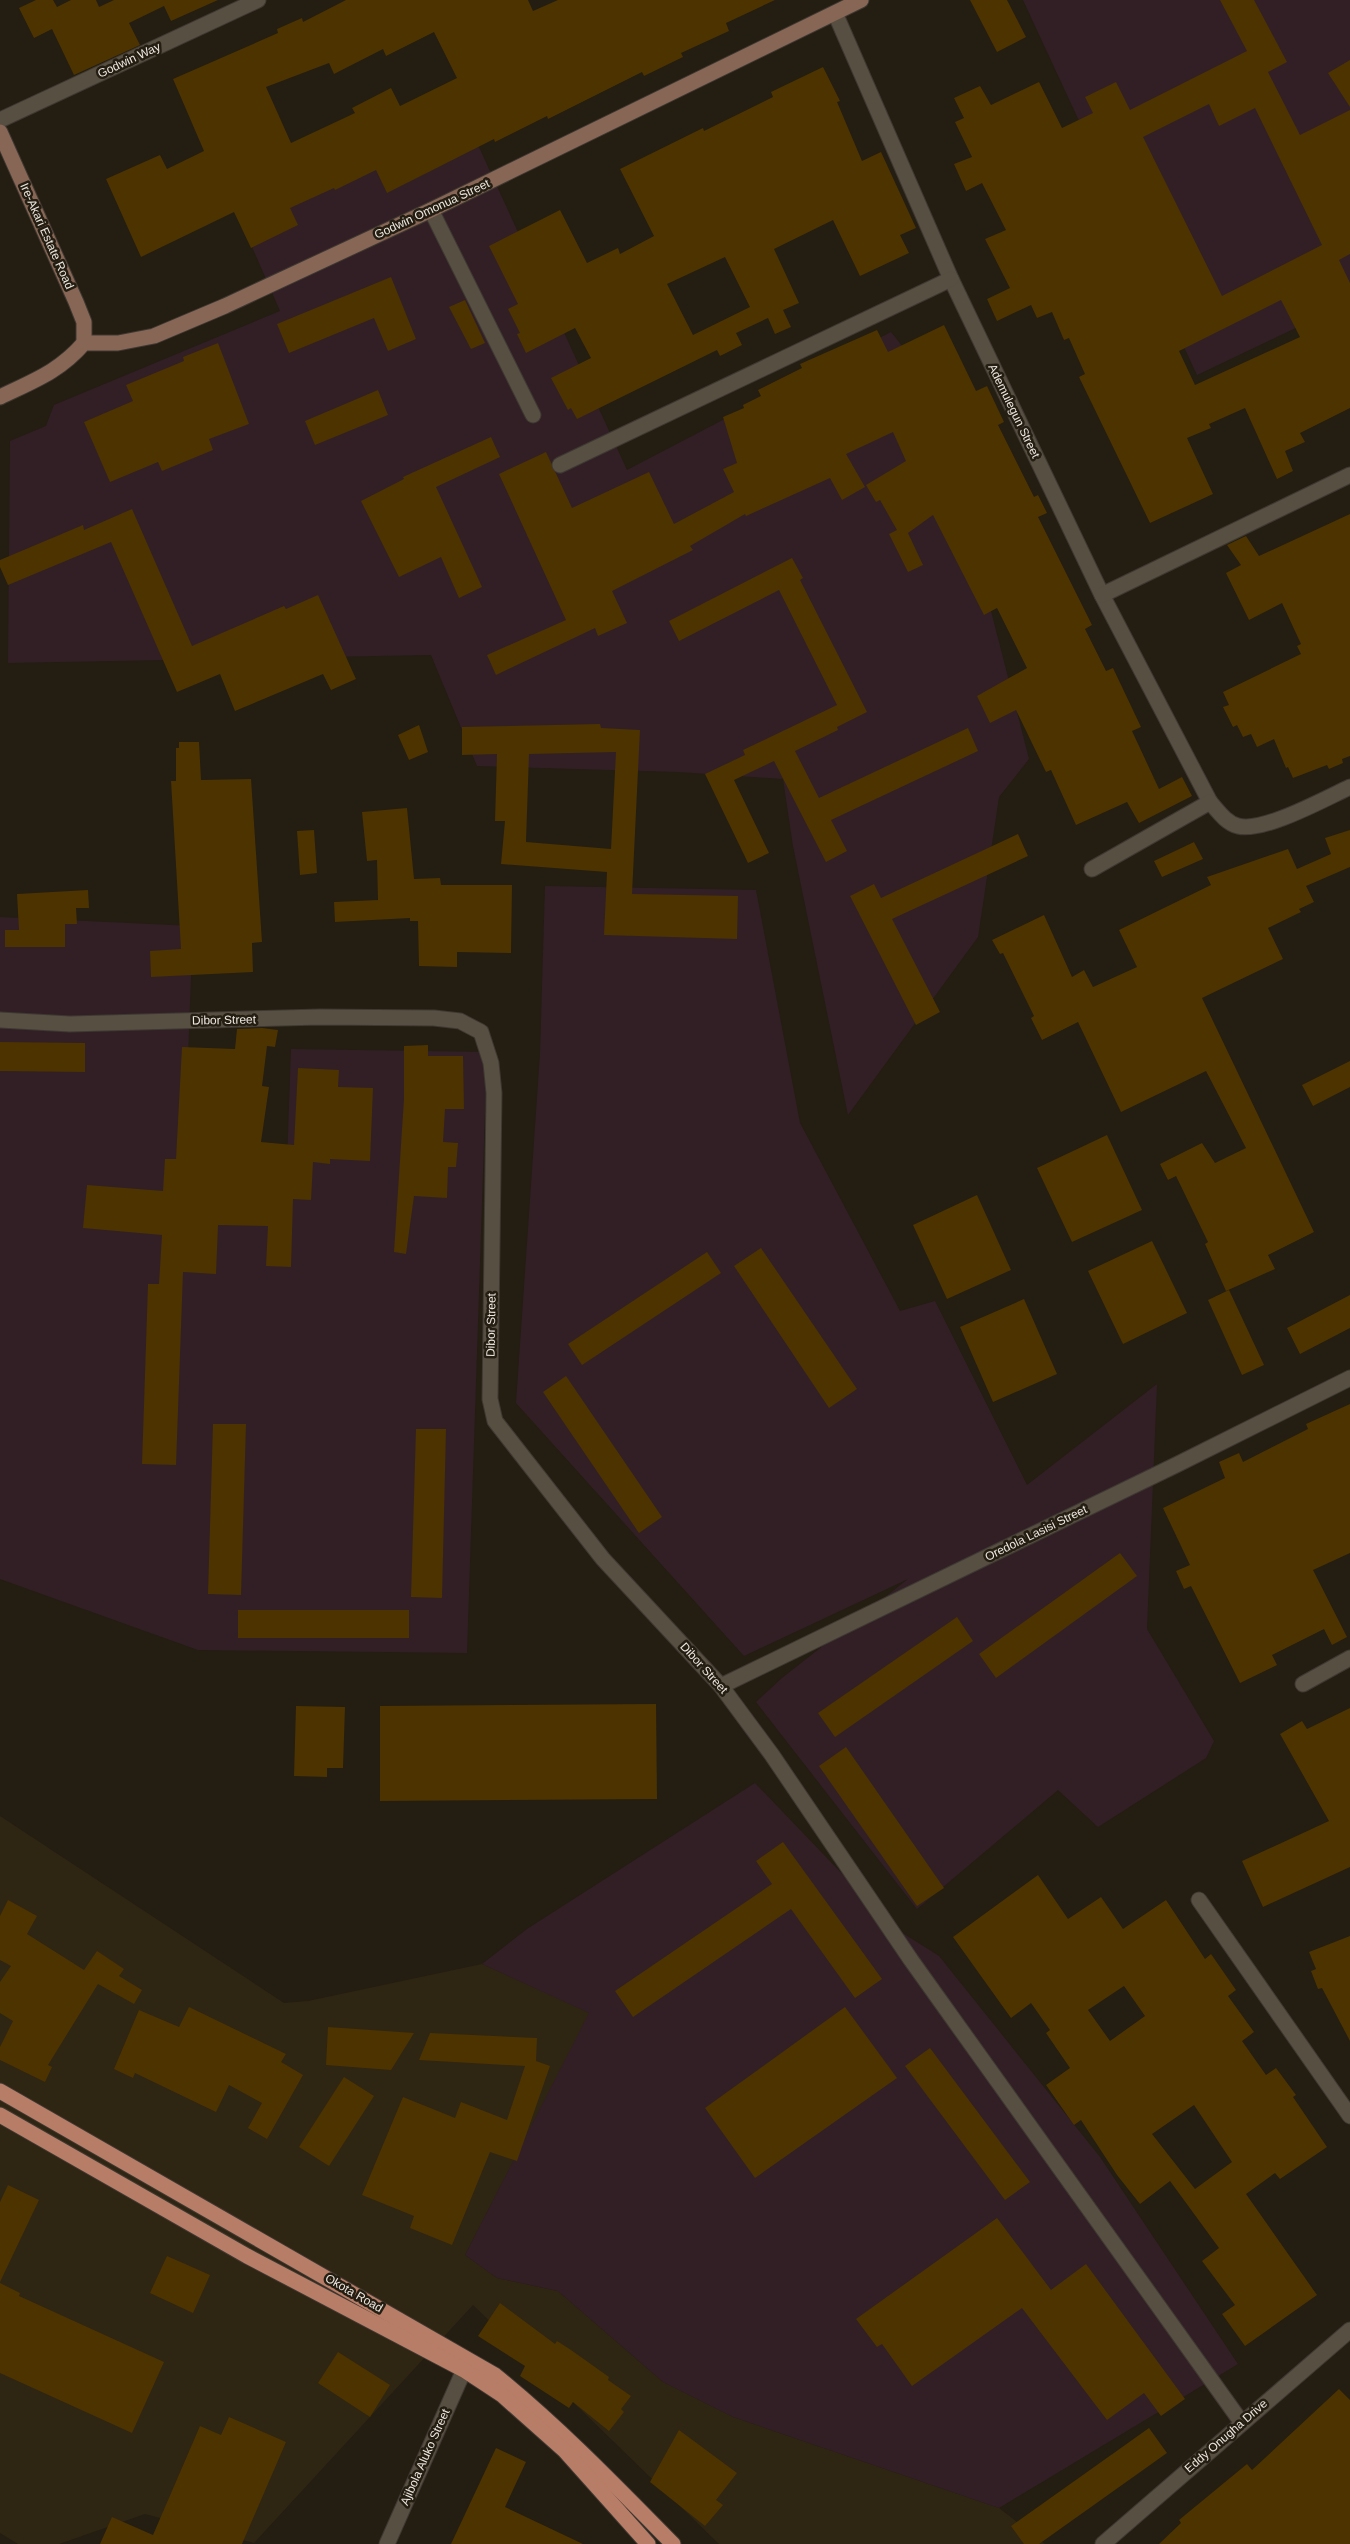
<svg xmlns="http://www.w3.org/2000/svg" width="1350" height="2544" viewBox="0 0 1350 2544" font-family="Helvetica,sans-serif">
  <style>
    .built { fill: #2f2513 }
    .education { fill: #311f25 }
    .building { fill: #4c3300; fill-rule: evenodd }
    .lines { fill: none; stroke-linecap: round; stroke-linejoin: round }
    .street-casing { stroke: #3e3832; stroke-width: 17 }
    .secondary-casing { stroke: #3e3832; stroke-width: 17 }
    .primary-casing { stroke: #3e3832; stroke-width: 17 }
    .street { stroke: #574f42; stroke-width: 15 }
    .secondary { stroke: #876655; stroke-width: 15 }
    .primary { stroke: #b77d67; stroke-width: 15 }
    .labels { text-anchor: middle; stroke-width: 5; stroke-linejoin: round; paint-order: stroke }
    .street-label { font-size: 12px; fill: #ece7e0; stroke: #241d11 }
  </style>
  <rect width="100%" height="100%" fill="#241d11"/>
  <polygon class="built" points="0,1816 284,2003 308,2001 482,1964 590,2013 465,2255 497,2278 558,2291 663,2382 733,2417 999,2508 1045,2544 719,2544 473,2305 254,2543 145,2514 59,2544 18,2544 0,2533"/>
  <g class="education">
    <polygon points="1023,0 1350,0 1350,302 1197,375"/>
    <polygon points="461,108 627,470 891,332 933,385 1029,759 999,797 978,937 848,1115 793,846 783,779 678,772 477,766 431,655 8,663 10,441 46,426 54,405 280,311 236,210"/>
    <polygon points="545,886 756,890 800,1123 900,1311 935,1301 1027,1485 1157,1384 1147,1629 1214,1741 1206,1758 1098,1827 1058,1790 917,1909 756,1702 782,1678 908,1579 744,1656 516,1403 540,1054"/>
    <polygon points="0,917 193,926 184,1161 287,1163 291,1049 487,1052 467,1653 198,1650 0,1579"/>
    <polygon points="755,1783 893,1927 939,1956 1100,2157 1238,2364 999,2508 733,2417 663,2382 558,2291 497,2278 465,2255 589,2013 482,1964 527,1929"/>
  </g>
  <g class="building">
    <polygon points="36,0 53,0 57,7 71,0 96,0 99,7 114,0 218,0 171,21 164,6 129,23 140,45 74,75 52,29 34,38 19,8"/>
    <path d="M 346,0 L 528,0 L 533,11 L 558,0 L 775,0 L 726,23 L 729,31 L 681,53 L 683,57 L 644,76 L 642,72 L 548,119 L 547,116 L 495,142 L 494,139 L 387,193 L 376,170 L 335,190 L 334,188 L 290,208 L 298,225 L 251,248 L 234,212 L 141,257 L 106,179 L 160,155 L 167,169 L 204,151 L 173,79 L 278,33 L 277,29 L 302,18 L 303,22 ZM 434,32 L 457,78 L 400,106 L 391,88 L 352,108 L 355,113 L 291,143 L 266,87 L 329,63 L 334,74 L 383,49 L 386,56 Z"/>
    <polygon points="970,0 1007,0 1026,37 997,52"/>
    <path d="M 1220,0 L 1254,0 L 1287,62 L 1268,72 L 1300,135 L 1350,110 L 1350,254 L 1339,260 L 1350,283 L 1350,408 L 1300,433 L 1305,442 L 1285,451 L 1293,471 L 1277,479 L 1245,408 L 1209,424 L 1211,428 L 1187,438 L 1213,494 L 1150,523 L 1079,377 L 1085,374 L 1069,338 L 1064,340 L 1052,312 L 1037,318 L 1031,305 L 997,321 L 987,299 L 1010,288 L 985,239 L 1006,230 L 982,183 L 966,191 L 954,164 L 972,157 L 955,122 L 964,118 L 954,98 L 980,86 L 991,105 L 1039,82 L 1062,128 L 1093,113 L 1085,97 L 1116,82 L 1130,110 L 1247,51 ZM 1209,104 L 1219,126 L 1255,108 L 1322,245 L 1222,296 L 1143,137 ZM 1281,300 L 1300,337 L 1195,385 L 1179,351 Z"/>
    <polygon points="1350,60 1350,107 1328,73"/>
    <path d="M 823,67 L 840,101 L 837,102 L 862,161 L 881,152 L 916,228 L 900,235 L 909,253 L 860,276 L 833,220 L 774,249 L 799,303 L 783,310 L 791,327 L 775,334 L 768,318 L 736,333 L 742,345 L 720,356 L 717,350 L 577,419 L 571,408 L 568,410 L 551,378 L 591,358 L 575,328 L 526,353 L 517,334 L 520,333 L 508,309 L 518,304 L 489,246 L 560,210 L 587,263 L 618,248 L 620,254 L 654,236 L 620,169 L 703,128 L 704,131 L 773,97 L 771,92 ZM 725,257 L 750,307 L 693,335 L 667,284 Z"/>
    <polygon points="391,277 416,339 388,351 374,318 289,353 277,324"/>
    <polygon points="465,300 485,343 471,349 449,307"/>
    <polygon points="944,325 976,391 987,386 1004,422 998,425 1034,497 1038,495 1047,513 1038,517 1092,625 1085,629 1106,671 1113,668 1141,727 1132,731 1159,789 1182,777 1192,796 1139,823 1127,802 1076,825 1051,770 1046,772 1016,710 990,723 977,696 1027,668 997,608 984,615 933,515 908,533 923,565 908,572 889,534 897,530 880,500 876,502 866,485 906,461 893,432 846,454 865,487 842,500 830,478 746,516 745,514 690,546 693,550 612,591 627,623 598,636 595,628 496,675 487,655 566,620 499,474 546,452 572,508 649,472 674,524 734,492 723,469 737,463 723,417 744,408 743,405 761,396 758,390 802,368 800,364 877,330 888,352"/>
    <polygon points="218,343 249,424 209,439 213,450 162,471 158,462 110,482 84,422 133,401 126,385 184,361 183,357"/>
    <polygon points="378,390 388,415 315,445 305,421"/>
    <polygon points="491,437 500,457 436,487 482,587 459,598 441,557 399,577 361,501 404,479 403,477"/>
    <polygon points="132,509 192,646 284,606 286,609 318,595 356,679 331,690 323,674 235,711 220,674 177,692 111,542 8,585 0,567 0,560 83,525 84,530"/>
    <polygon points="1350,514 1350,756 1342,759 1343,763 1329,769 1327,765 1293,778 1288,767 1286,768 1274,739 1257,747 1251,734 1243,737 1237,725 1233,727 1223,707 1229,705 1223,692 1301,654 1297,646 1301,644 1282,603 1249,620 1226,573 1241,565 1227,545 1246,536 1259,556"/>
    <polygon points="792,558 803,578 800,580 867,712 837,727 838,730 795,751 819,798 968,728 978,751 831,820 847,851 826,862 774,761 734,780 769,853 748,863 705,774 745,755 743,750 837,705 779,590 679,641 669,621"/>
    <path d="M 600,724 L 601,728 L 640,730 L 632,894 L 738,896 L 737,939 L 604,935 L 607,872 L 501,864 L 505,821 L 495,821 L 497,754 L 462,755 L 462,727 ZM 616,752 L 611,849 L 526,842 L 529,754 Z"/>
    <polygon points="419,725 428,752 409,760 398,735"/>
    <polygon points="179,742 199,742 201,780 251,779 262,942 252,943 253,972 151,977 150,951 181,949 171,781 176,781 176,748 179,748"/>
    <polygon points="407,808 414,879 440,878 441,885 512,885 511,953 457,952 457,967 419,966 418,921 410,921 410,918 335,922 334,902 378,900 377,860 367,861 362,812"/>
    <polygon points="314,830 317,873 300,875 297,831"/>
    <polygon points="1350,830 1350,867 1306,886 1314,902 1299,909 1301,912 1268,928 1283,959 1202,998 1314,1232 1268,1255 1275,1269 1226,1291 1205,1244 1208,1242 1176,1176 1168,1180 1160,1164 1202,1143 1215,1163 1246,1148 1206,1071 1121,1112 1078,1022 1042,1040 1031,1018 1034,1016 1003,953 1000,954 992,940 1044,915 1072,977 1084,970 1093,987 1137,967 1119,930 1211,885 1207,877 1288,849 1297,869 1331,854 1325,838"/>
    <polygon points="1018,834 1028,856 892,919 940,1012 916,1025 850,896 874,884 881,898"/>
    <polygon points="1194,842 1203,859 1162,877 1154,861"/>
    <polygon points="88,890 89,908 76,908 77,924 65,924 65,947 5,947 5,930 19,930 17,894"/>
    <polygon points="262,1028 278,1030 275,1047 267,1046 262,1086 269,1087 261,1142 294,1145 298,1068 339,1070 338,1087 373,1088 370,1161 330,1159 330,1164 313,1162 311,1200 293,1199 291,1267 266,1266 268,1226 218,1225 216,1274 183,1272 176,1465 142,1464 148,1284 159,1284 162,1235 83,1228 87,1185 163,1191 165,1159 176,1159 182,1047 235,1049 237,1029"/>
    <polygon points="0,1042 85,1043 85,1072 0,1071"/>
    <polygon points="428,1045 428,1056 463,1056 464,1109 445,1109 443,1142 458,1143 456,1167 448,1167 447,1198 414,1196 406,1254 394,1252 404,1099 404,1046"/>
    <polygon points="1350,1061 1350,1087 1313,1106 1302,1085"/>
    <polygon points="1107,1135 1142,1210 1072,1242 1037,1168"/>
    <polygon points="977,1195 1011,1270 947,1299 913,1225"/>
    <polygon points="1152,1241 1187,1313 1123,1344 1088,1271"/>
    <polygon points="761,1248 857,1389 829,1408 734,1266"/>
    <polygon points="707,1252 721,1273 582,1365 568,1344"/>
    <polygon points="1229,1290 1264,1365 1242,1375 1208,1300"/>
    <polygon points="1350,1295 1350,1328 1300,1354 1287,1328"/>
    <polygon points="1024,1299 1057,1374 993,1402 960,1327"/>
    <polygon points="566,1376 662,1517 639,1533 543,1392"/>
    <polygon points="1350,1404 1350,1553 1313,1570 1347,1637 1332,1645 1324,1629 1272,1655 1277,1665 1240,1683 1191,1586 1184,1589 1176,1571 1190,1565 1163,1508 1225,1478 1219,1462 1239,1453 1243,1462 1308,1429 1306,1424"/>
    <polygon points="213,1424 246,1424 241,1595 208,1594"/>
    <polygon points="416,1429 446,1429 442,1598 411,1597"/>
    <polygon points="1120,1553 1137,1576 996,1678 979,1654"/>
    <rect x="238" y="1610" width="171" height="28"/>
    <polygon points="957,1617 973,1641 835,1737 818,1713"/>
    <polygon points="656,1704 657,1799 380,1801 380,1706"/>
    <polygon points="296,1706 345,1707 343,1768 327,1768 327,1777 294,1776"/>
    <polygon points="1350,1708 1350,1867 1263,1907 1242,1861 1329,1821 1280,1734 1302,1721 1307,1729"/>
    <polygon points="846,1747 944,1888 917,1906 819,1766"/>
    <polygon points="783,1842 882,1979 855,1998 791,1909 633,2017 615,1991 772,1884 756,1861"/>
    <path d="M 1038,1875 L 1068,1919 L 1101,1897 L 1123,1929 L 1166,1900 L 1205,1959 L 1211,1954 L 1236,1990 L 1228,1996 L 1254,2032 L 1242,2041 L 1266,2075 L 1276,2068 L 1296,2095 L 1293,2097 L 1327,2147 L 1280,2179 L 1275,2173 L 1246,2194 L 1317,2295 L 1245,2346 L 1222,2314 L 1235,2305 L 1202,2261 L 1219,2248 L 1170,2181 L 1140,2204 L 1117,2175 L 1081,2120 L 1074,2125 L 1046,2085 L 1070,2068 L 1046,2033 L 1050,2030 L 1031,2003 L 1011,2018 L 953,1937 ZM 1124,1986 L 1145,2016 L 1110,2041 L 1088,2010 ZM 1194,2105 L 1232,2162 L 1195,2189 L 1152,2134 Z"/>
    <polygon points="8,1900 37,1916 27,1934 84,1970 97,1951 124,1969 119,1976 142,1990 134,2004 98,1984 48,2065 52,2067 45,2082 0,2060 0,2047 13,2021 0,2013 0,1982 11,1966 0,1960 0,1916"/>
    <polygon points="1350,1936 1350,2041 1322,1988 1318,1989 1311,1971 1316,1969 1309,1952"/>
    <polygon points="189,2007 286,2054 281,2062 303,2075 267,2139 248,2128 262,2103 229,2085 216,2112 135,2073 133,2078 114,2069 139,2010 179,2027"/>
    <polygon points="845,2007 897,2078 755,2178 705,2108"/>
    <polygon points="328,2027 414,2033 391,2070 326,2065"/>
    <polygon points="430,2033 537,2038 536,2061 550,2066 517,2161 490,2152 452,2245 410,2228 414,2216 362,2195 403,2097 455,2118 461,2102 507,2120 525,2066 419,2060"/>
    <polygon points="930,2048 1030,2182 1005,2200 905,2066"/>
    <polygon points="344,2077 374,2096 329,2166 299,2147"/>
    <polygon points="8,2185 39,2200 0,2282 0,2202"/>
    <polygon points="997,2218 1051,2290 1086,2264 1185,2399 1161,2416 1144,2393 1107,2420 1022,2308 912,2386 882,2344 877,2347 856,2319"/>
    <polygon points="167,2256 210,2275 193,2313 150,2293"/>
    <polygon points="0,2283 20,2293 19,2296 164,2362 132,2433 0,2373"/>
    <polygon points="500,2303 555,2344 557,2341 571,2350 609,2377 608,2380 631,2396 621,2409 624,2412 609,2431 573,2402 569,2408 520,2376 525,2366 478,2336"/>
    <polygon points="338,2352 390,2385 370,2417 318,2383"/>
    <polygon points="1339,2389 1350,2400 1350,2544 1159,2544 1181,2523 1179,2520 1247,2464 1252,2470"/>
    <polygon points="229,2417 286,2442 242,2544 100,2544 112,2517 153,2535 200,2426 221,2435"/>
    <polygon points="1149,2428 1167,2453 1039,2544 1024,2544 1011,2526"/>
    <polygon points="679,2430 737,2473 716,2500 723,2505 705,2526 650,2482"/>
    <polygon points="496,2448 526,2462 505,2507 583,2544 451,2544"/>
  </g>
  <g class="lines">
    <defs>
      <g id="street">
        <polyline points="835,13 951,279 1102,595 1210,802"/>
        <polyline points="0,120 258,0"/>
        <polyline points="431,210 533,415"/>
        <polyline points="560,465 951,279"/>
        <polyline points="1102,595 1350,475"/>
        <path d="M 1092,869 L 1210,802 C 1218,811 1226,823 1238,826 C 1263,833 1326,798 1350,787"/>
        <polyline points="0,1020 70,1024 320,1017 434,1018 460,1021 481,1032 491,1063 494,1093 490,1399 495,1421 603,1559 721,1686 772,1755 911,1960 1242,2423"/>
        <polyline points="1303,1684 1350,1658"/>
        <polyline points="721,1686 1178,1464 1350,1378"/>
        <polyline points="1199,1900 1350,2116"/>
        <polyline points="387,2544 464,2370"/>
        <polyline points="1103,2544 1350,2330"/>
      </g>
      <g id="secondary">
        <polyline points="0,132 76,302 84,322 84,343"/>
        <path d="M 0,397 C 33,381 59,372 84,343 L 118,343 L 154,336 L 225,306 L 431,210 L 861,0"/>
      </g>
      <g id="primary">
        <path d="M 0,2091 L 495,2375 C 559,2427 615,2485 673,2544"/>
        <polyline points="0,2115 247,2256 464,2370 502,2395 565,2451 648,2544"/>
      </g>
    </defs>
    <use href="#street" class="street-casing"/>
    <use href="#secondary" class="secondary-casing"/>
    <use href="#primary" class="primary-casing"/>
    <use href="#street" class="street"/>
    <use href="#secondary" class="secondary"/>
    <use href="#primary" class="primary"/>
  </g>
  <g class="labels">
    <g class="street-label">
      <text transform="translate(129 60) rotate(-25)" y="4">Godwin Way</text>
      <text transform="translate(432 209) rotate(-25)" y="4">Godwin Omonua Street</text>
      <text transform="translate(47 236) rotate(66)" y="4">Ire-Akari Estate Road</text>
      <text transform="translate(1014 411) rotate(64)" y="4">Ademulegun Street</text>
      <text transform="translate(224 1020) rotate(-1)" y="4">Dibor Street</text>
      <text transform="translate(491 1325) rotate(-89)" y="4">Dibor Street</text>
      <text transform="translate(1036 1533) rotate(-26)" y="4">Oredola Lasisi Street</text>
      <text transform="translate(704 1668) rotate(48)" y="4">Dibor Street</text>
      <text transform="translate(354 2293) rotate(30)" y="4">Okota Road</text>
      <text transform="translate(1226 2436) rotate(-41)" y="4">Eddy Onugha Drive</text>
      <text transform="translate(425 2457) rotate(-66)" y="4">Ajibola Aluko Street</text>
    </g>
  </g>
</svg>
